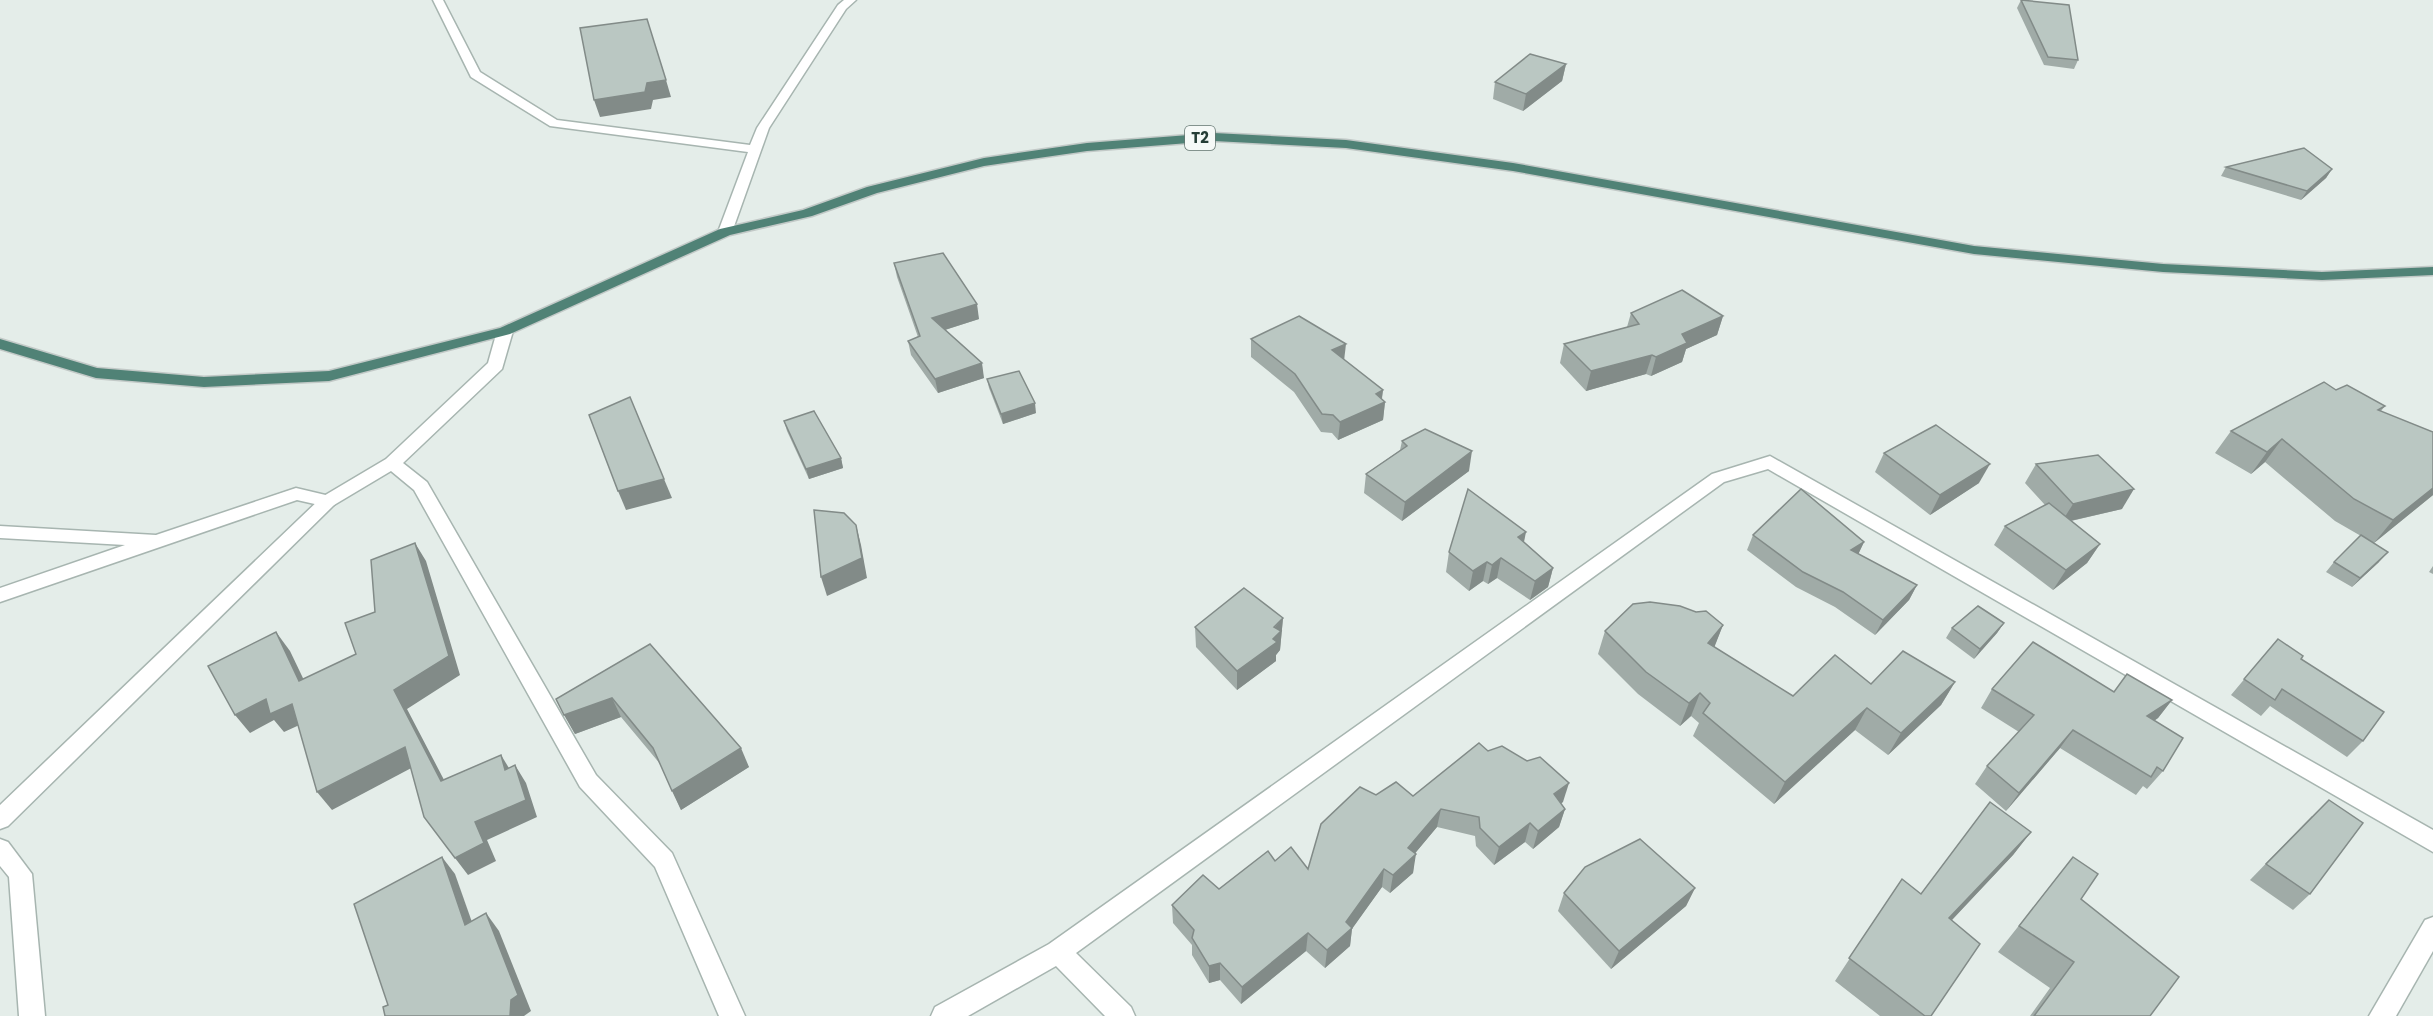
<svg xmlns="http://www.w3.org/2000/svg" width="2433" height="1016" viewBox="0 0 2433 1016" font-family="Poppins,sans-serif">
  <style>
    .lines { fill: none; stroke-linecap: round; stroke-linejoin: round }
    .service-casing { stroke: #a7b5b0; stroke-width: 3 }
    .minor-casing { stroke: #a7b5b0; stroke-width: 3 }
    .trunk-casing { stroke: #c2c9c7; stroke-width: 3 }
    .service { fill: #fff; fill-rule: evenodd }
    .minor { fill: #fff; fill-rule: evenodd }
    .trunk { fill: #508276; fill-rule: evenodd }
    .wall { fill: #a0aba7 }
    .shaded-wall { fill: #828b88 }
    .building { fill: #bac7c2; stroke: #828b88; stroke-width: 1.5 }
    .labels { text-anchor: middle; stroke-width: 4.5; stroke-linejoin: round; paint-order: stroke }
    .shield { fill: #f5f9f7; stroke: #637570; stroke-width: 1.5 }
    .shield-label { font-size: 15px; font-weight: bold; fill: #253d36 }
  </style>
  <rect width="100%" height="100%" fill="#e4ede9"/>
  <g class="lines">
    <defs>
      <polygon id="service" points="296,488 334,497 337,501 334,505 328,507 297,500 0,602 0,588 125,545 0,538 0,526 156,535"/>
      <g id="minor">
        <polygon points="433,0 443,0 480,72 557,120 750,145 757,128 838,5 844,0 856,0 846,9 769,128 732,232 725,236 718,232 748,152 550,126 471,77"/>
        <polygon points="505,326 513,331 502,369 403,463 427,482 596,775 672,853 745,1016 719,1016 655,867 580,787 414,490 391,471 334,505 8,826 0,829 0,805 322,497 386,459 488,363 497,331"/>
        <polygon points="1770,456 2433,830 2433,852 1768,469 1724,482 1076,953 1131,1007 1135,1016 1105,1016 1056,966 968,1016 931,1016 935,1007 1049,944 1712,474"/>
        <polygon points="0,839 8,842 32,874 45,1016 19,1016 9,877 0,866"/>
        <polygon points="2433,917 2433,951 2396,1016 2369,1016 2425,920"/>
      </g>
      <polygon id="trunk" points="1214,133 1346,140 1513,163 1974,246 2163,264 2322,272 2433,267 2433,275 2322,280 2163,272 1974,254 1513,171 1346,148 1214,141 1087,151 984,166 877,193 812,216 730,235 510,334 329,381 204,387 96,378 0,349 0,339 97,368 204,377 329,371 500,328 720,229 803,210 867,187 984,158 1087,143"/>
    </defs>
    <use href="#service" class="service-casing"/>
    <use href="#minor" class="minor-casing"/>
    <use href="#trunk" class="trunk-casing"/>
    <use href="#service" class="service"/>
    <use href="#minor" class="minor"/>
    <use href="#trunk" class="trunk"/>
  </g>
  <g class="wall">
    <polygon points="2021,0 2078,60 2074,69 2044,65 2017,8"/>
    <polygon points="1566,64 1562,81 1523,111 1493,99 1495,82"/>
    <polygon points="2226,167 2332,169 2326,178 2301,200 2221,176"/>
    <polygon points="894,263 979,319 945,330 984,378 938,393 911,355 908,341 918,337 897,277"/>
    <polygon points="1631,313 1723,316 1717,335 1686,349 1682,362 1651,376 1646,374 1586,391 1560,363 1564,344 1627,327"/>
    <polygon points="1251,339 1344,360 1383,390 1382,399 1385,402 1383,420 1338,440 1332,433 1321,432 1294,392 1251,357"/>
    <polygon points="987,379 1036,413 1003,424 989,388"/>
    <polygon points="2336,390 2385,406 2381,411 2433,495 2374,543 2379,562 2352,587 2326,572 2334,562 2361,536 2335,521 2265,462 2251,474 2215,453 2231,431"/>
    <polygon points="784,421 841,458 843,468 809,479 787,431"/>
    <polygon points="1402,441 1469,471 1402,521 1364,493 1366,474 1400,450"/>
    <polygon points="1884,453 1979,483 1930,515 1875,472"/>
    <polygon points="2036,464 2122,509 2071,521 2100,544 2087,563 2053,590 1994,545 2005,526 2045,505 2025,483"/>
    <polygon points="1753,535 1864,542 1858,554 1917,585 1909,600 1875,635 1835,607 1796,587 1747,550"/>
    <polygon points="1524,542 1553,568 1548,587 1530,600 1497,578 1488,584 1483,581 1469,591 1446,572 1449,552"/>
    <polygon points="2433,566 2433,574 2429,572"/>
    <polygon points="1283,618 1280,650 1276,655 1276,661 1237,690 1196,647 1195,627"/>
    <polygon points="2004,623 1997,633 1974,659 1946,638 1952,628"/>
    <polygon points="1723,625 1714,647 1793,696 1871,684 1955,682 1941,705 1888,755 1855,730 1774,804 1693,736 1699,723 1691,716 1680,726 1638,694 1598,654 1605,631"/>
    <polygon points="2278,639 2301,659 2363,741 2347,757 2270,706 2261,716 2231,695"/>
    <polygon points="650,644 749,767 681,810 661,765 621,717 575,734 556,699"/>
    <polygon points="1992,689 2114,692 2172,700 2158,718 2154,721 2163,771 2147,789 2143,786 2136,795 2060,748 2006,811 1975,784 1987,766 2019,732 1981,708"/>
    <polygon points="1488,751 1563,802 1561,803 1565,809 1559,827 1533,849 1525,842 1494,865 1476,846 1475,836 1437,827 1415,853 1413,873 1390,893 1382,887 1352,928 1350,946 1325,968 1306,951 1241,1004 1220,980 1209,983 1192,955 1192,945 1173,923 1172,905 1219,889 1275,861 1308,869 1376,795 1413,796"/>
    <polygon points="2312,816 2310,894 2293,910 2250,880"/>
    <polygon points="2031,832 2013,855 1952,920 1931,1016 1880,1016 1835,981 1902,879 1921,894"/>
    <polygon points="2073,857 2081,899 2150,1016 2030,1016 2050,988 1998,952"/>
    <polygon points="1695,888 1686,906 1611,969 1558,911 1564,893"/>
  </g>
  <g class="shaded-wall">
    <polygon points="1566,64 1562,81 1523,111 1526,94"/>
    <polygon points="666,80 671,97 653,100 651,109 600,117 594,100 647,83"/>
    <polygon points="2332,169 2326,178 2301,200 2307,191"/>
    <polygon points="977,304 979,319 935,333 932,318"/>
    <polygon points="1723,316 1717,335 1686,349 1682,362 1651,376 1656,357 1682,334"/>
    <polygon points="1346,344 1344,361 1332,350"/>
    <polygon points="1652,355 1646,374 1586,391 1591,371"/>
    <polygon points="982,363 984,378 938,393 935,379"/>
    <polygon points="1383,390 1381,403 1385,402 1383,420 1338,440 1340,422 1376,394"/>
    <polygon points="1035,403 1036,413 1003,424 1001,414"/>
    <polygon points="2282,439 2265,462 2251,474 2267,452"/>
    <polygon points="1472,451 1469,471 1402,521 1405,502"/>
    <polygon points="841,458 843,468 809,479 806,469"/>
    <polygon points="1990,464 1979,483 1930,515 1940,495"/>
    <polygon points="664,479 672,498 626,510 618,491"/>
    <polygon points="2433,488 2433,495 2374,543 2393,520"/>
    <polygon points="2134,489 2122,509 2061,523 2073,504"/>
    <polygon points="856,525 861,545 867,578 827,596 821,577"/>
    <polygon points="1526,532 1522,552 1518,537"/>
    <polygon points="1864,542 1857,557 1851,550"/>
    <polygon points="415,543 426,561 460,675 407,709 454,799 441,781 394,690"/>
    <polygon points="2100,544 2087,563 2053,590 2066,570"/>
    <polygon points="2388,552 2379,562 2352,587 2360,578"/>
    <polygon points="1501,558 1497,578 1488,584 1492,565"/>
    <polygon points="1487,562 1483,581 1469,591 1473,571"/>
    <polygon points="1553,568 1548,587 1530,600 1535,581"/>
    <polygon points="1917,585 1909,600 1875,635 1883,620"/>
    <polygon points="1283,618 1280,650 1276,655 1276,661 1237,690 1237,671"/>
    <polygon points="2004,623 1997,633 1974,659 1980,649"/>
    <polygon points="1723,625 1714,648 1708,643"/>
    <polygon points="276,632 290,651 313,699 299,681"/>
    <polygon points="1955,682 1941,705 1888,755 1901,733"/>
    <polygon points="1700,693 1691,716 1680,726 1689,703"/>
    <polygon points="612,698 621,717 575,734 564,715"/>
    <polygon points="266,699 292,704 306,722 284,732 274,720 250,733 235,715"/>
    <polygon points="2172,700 2158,718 2133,735 2147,716"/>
    <polygon points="1867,708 1855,730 1774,804 1785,782"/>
    <polygon points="2073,730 2060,748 2006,811 2019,793"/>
    <polygon points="405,747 417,765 332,810 317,792"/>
    <polygon points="741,748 749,767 681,810 672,791"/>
    <polygon points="501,755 512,773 505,770"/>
    <polygon points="515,765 526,783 537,817 487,840 496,861 468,875 455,858 475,822"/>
    <polygon points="1569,783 1563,802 1549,812 1554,794"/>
    <polygon points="1441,809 1437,827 1407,863 1416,854 1413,873 1390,893 1393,875 1408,848"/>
    <polygon points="1565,809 1559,827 1533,849 1538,831"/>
    <polygon points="1530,823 1525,842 1494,865 1499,847"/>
    <polygon points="2031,832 2013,855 1932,941 1949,918"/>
    <polygon points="442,857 455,874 479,942 465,925"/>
    <polygon points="1384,869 1382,887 1352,929 1350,946 1325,968 1327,950 1346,922"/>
    <polygon points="1695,888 1686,906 1611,969 1619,951"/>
    <polygon points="486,913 499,931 531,1011 524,1016 510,1016"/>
    <polygon points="1308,933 1306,951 1241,1004 1242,987"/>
    <polygon points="1220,963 1220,980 1209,983 1209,966"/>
  </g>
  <g class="building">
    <polygon points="2021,0 2069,5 2078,60 2048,57"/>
    <polygon points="647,19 666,80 647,83 645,92 594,100 580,28"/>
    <polygon points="1530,54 1566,64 1526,94 1495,82"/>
    <polygon points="2304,148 2332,169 2307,191 2226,167"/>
    <polygon points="943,253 977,304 932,318 982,363 935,379 908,341 920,336 894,263"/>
    <polygon points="1682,290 1723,316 1682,334 1687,343 1656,357 1652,355 1591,371 1564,344 1639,324 1631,313"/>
    <polygon points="1299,316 1346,344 1332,350 1383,390 1376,394 1385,402 1340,422 1333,415 1322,414 1295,374 1251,339"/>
    <polygon points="1019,371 1035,403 1001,414 987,379"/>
    <polygon points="2324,382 2336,390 2347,385 2385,406 2378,410 2433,432 2433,488 2393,520 2354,499 2282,439 2267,452 2231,431"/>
    <polygon points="630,397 664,479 618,491 589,415"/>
    <polygon points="814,411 841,458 806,469 784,421"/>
    <polygon points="1936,425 1990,464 1940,495 1884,453"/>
    <polygon points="1425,429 1472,451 1405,502 1366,474 1407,446 1402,441"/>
    <polygon points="2098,455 2134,489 2073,504 2036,464"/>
    <polygon points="1468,489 1526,532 1518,537 1553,568 1535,581 1501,558 1492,565 1487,562 1473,571 1449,552"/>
    <polygon points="1801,489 1864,542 1851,550 1917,585 1883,620 1843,592 1803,572 1753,535"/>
    <polygon points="2049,503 2100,544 2066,570 2005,526"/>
    <polygon points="814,510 844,513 856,525 862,558 821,577"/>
    <polygon points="2361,535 2388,552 2360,578 2334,562"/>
    <polygon points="415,543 449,656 394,690 441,781 501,755 505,770 515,765 526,800 475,822 484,843 455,858 424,817 405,747 317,792 292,704 270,714 266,699 235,715 208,666 276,632 299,681 356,654 345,623 375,612 371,560"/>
    <polygon points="1244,588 1283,618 1274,627 1281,631 1273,639 1277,642 1237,671 1195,627"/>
    <polygon points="1650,602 1680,606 1696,612 1706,611 1723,625 1708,643 1793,696 1835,655 1871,684 1903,651 1955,682 1901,733 1867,708 1785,782 1703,713 1710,703 1700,693 1689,703 1646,672 1605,631 1633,604"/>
    <polygon points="1978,606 2004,623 1980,649 1952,628"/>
    <polygon points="2278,639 2303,656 2301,659 2384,712 2363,741 2282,689 2275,700 2244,679"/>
    <polygon points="2033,642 2114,692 2127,674 2172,700 2147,716 2183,738 2163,771 2157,767 2151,777 2073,730 2019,793 1987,766 2034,715 1992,689"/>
    <polygon points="650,644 741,748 672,791 653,748 612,698 564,715 556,699"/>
    <polygon points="1479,743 1488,751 1502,746 1527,761 1540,757 1569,783 1554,794 1565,809 1538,831 1530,823 1499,847 1480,828 1479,817 1441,809 1408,848 1416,854 1393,875 1384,869 1346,922 1352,928 1327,950 1308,933 1242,987 1220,963 1209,966 1192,938 1194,930 1172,905 1203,875 1219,889 1268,851 1275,861 1291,847 1308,869 1321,824 1360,787 1376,795 1396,782 1413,796"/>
    <polygon points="2329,800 2363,823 2310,894 2266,864"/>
    <polygon points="1990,802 2031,832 1949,918 1980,944 1931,1016 1925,1016 1849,958 1902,879 1921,894"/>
    <polygon points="1640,839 1695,888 1619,951 1564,893 1585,867"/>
    <polygon points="442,857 465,925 486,913 518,995 511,1000 510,1016 385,1016 383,1007 388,1005 354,904"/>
    <polygon points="2073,857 2098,874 2081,899 2179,977 2150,1016 2034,1016 2074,962 2019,926"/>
  </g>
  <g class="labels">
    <rect class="shield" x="1185" y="126" width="30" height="24" rx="4.5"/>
    <g class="shield-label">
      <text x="1200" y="143">T2</text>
    </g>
  </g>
</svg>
